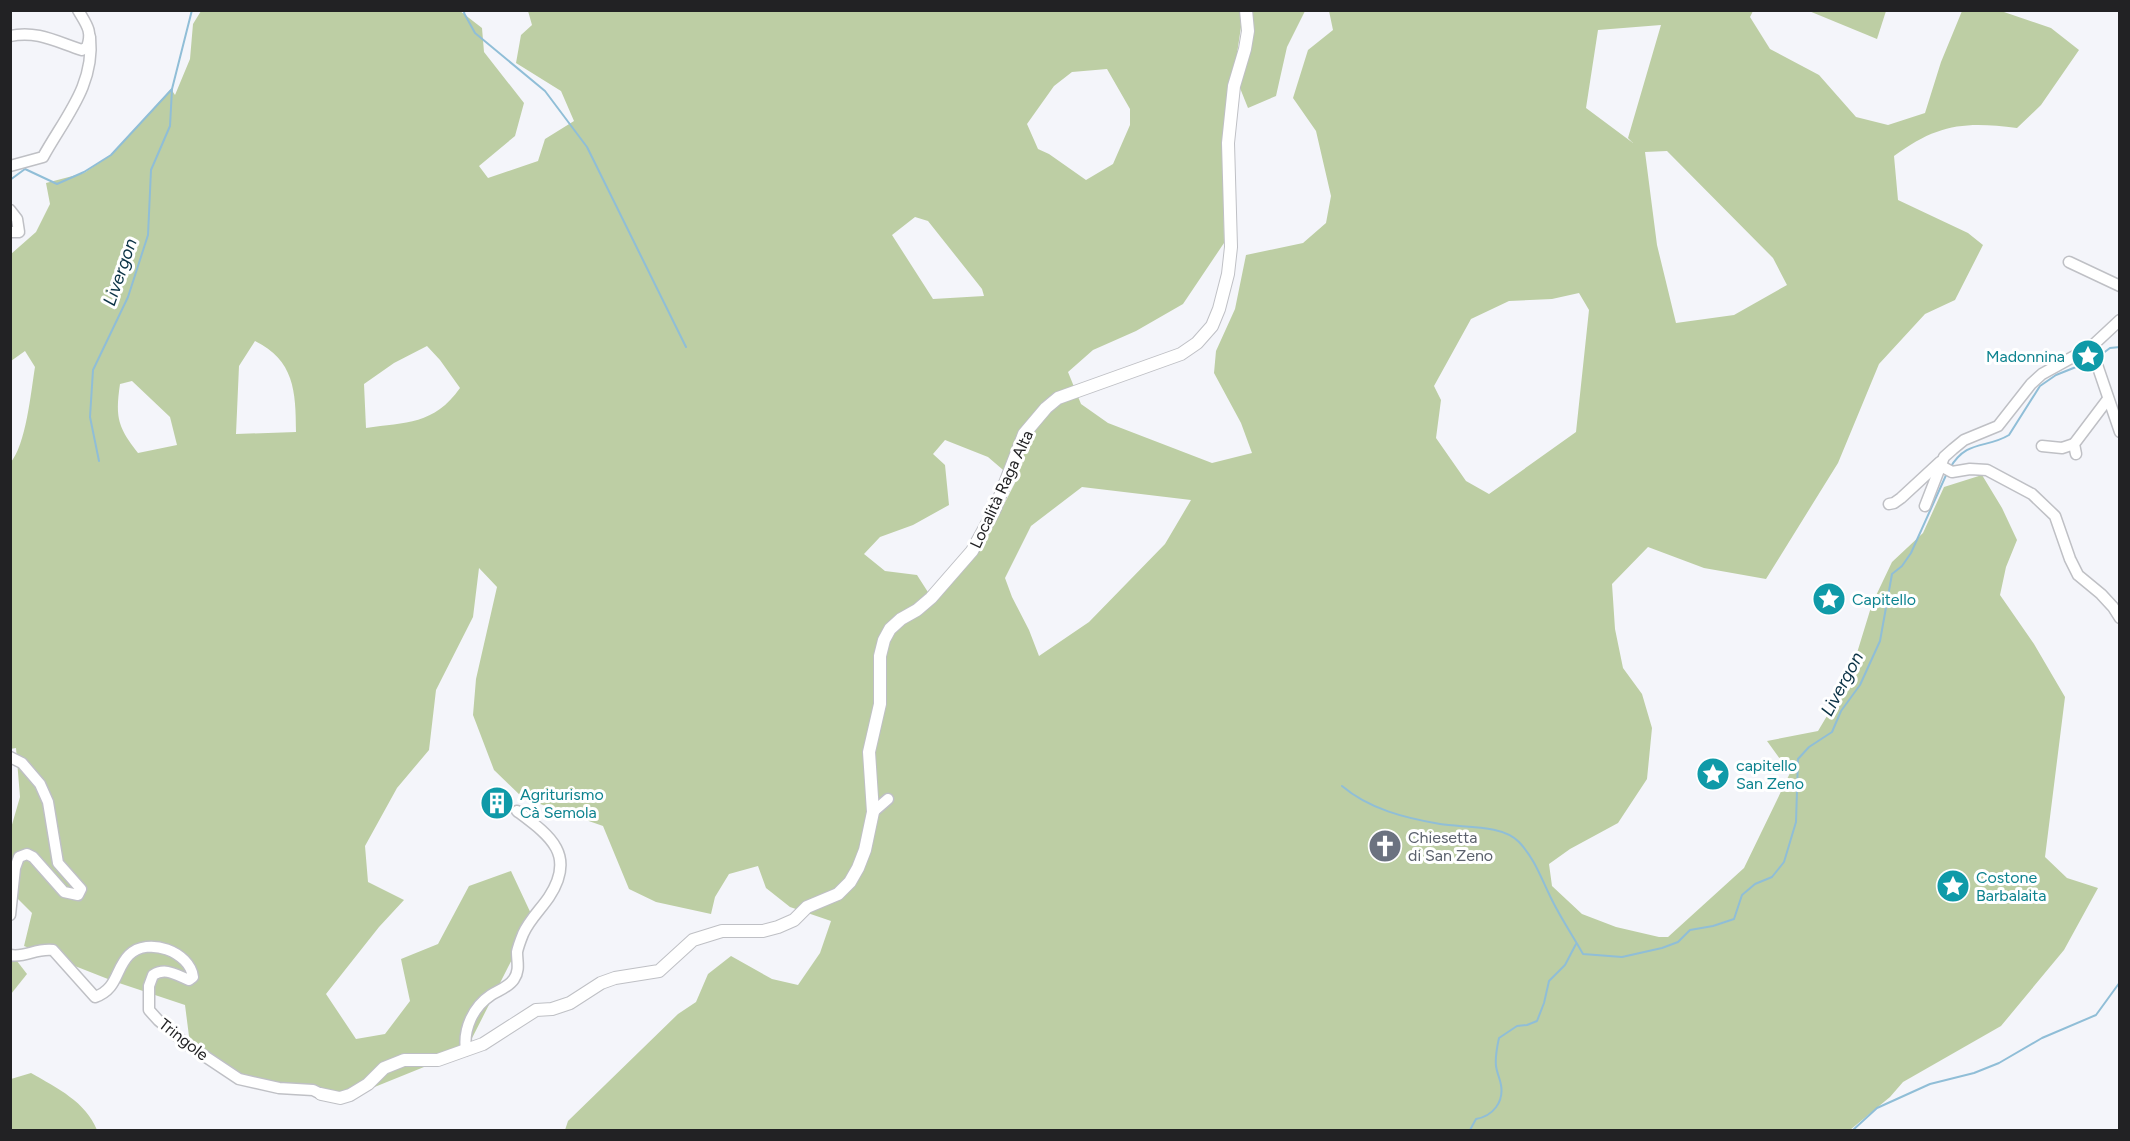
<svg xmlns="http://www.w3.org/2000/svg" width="2130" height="1141" viewBox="0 0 2130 1141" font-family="Figtree,sans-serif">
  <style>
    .forest { fill: #bdcea4; fill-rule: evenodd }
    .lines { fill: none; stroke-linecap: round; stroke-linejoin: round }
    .stream { stroke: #90bed7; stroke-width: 2 }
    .minor-casing { stroke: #bfc0c5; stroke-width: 13 }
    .tertiary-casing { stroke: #bfc0c5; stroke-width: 14 }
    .minor { stroke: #fff; stroke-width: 10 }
    .tertiary { stroke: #fff; stroke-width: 12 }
    .labels { text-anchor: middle; stroke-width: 6; stroke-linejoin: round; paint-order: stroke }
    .culture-label { font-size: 16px; fill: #0d838f; stroke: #fff; text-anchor: start }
    .street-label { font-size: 16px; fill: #222224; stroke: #fff }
    .worship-label { font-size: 16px; fill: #5b616d; stroke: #fff; text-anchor: start }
    .water-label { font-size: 18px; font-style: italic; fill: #0a3245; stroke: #fff }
  </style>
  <rect width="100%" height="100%" fill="#f4f5fa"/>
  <g class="forest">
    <path d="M 201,11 L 460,11 L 482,28 L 484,52 L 524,103 L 515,136 L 479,166 L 488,178 L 538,161 L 545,139 L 574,121 L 561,91 L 516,63 L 521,35 L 532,25 L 528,11 L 1240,11 L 1241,27 L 1223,146 L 1224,243 L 1183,304 L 1136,331 L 1093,350 L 1068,372 L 1081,404 L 1108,423 L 1212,463 L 1252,453 L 1241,423 L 1214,373 L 1216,351 L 1235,309 L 1246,255 L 1303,243 L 1326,223 L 1331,196 L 1316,131 L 1293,98 L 1308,50 L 1333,30 L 1329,11 L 1753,11 L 1750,17 L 1770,49 L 1819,75 L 1856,117 L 1888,125 L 1925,113 L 1941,62 L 1962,11 L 2001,11 L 2051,28 L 2079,50 L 2041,105 L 2017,128 C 1965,121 1937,124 1894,156 L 1898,200 L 1968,233 L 1983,245 L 1955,300 L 1925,314 L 1879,364 L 1838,463 L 1766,579 L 1704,568 L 1648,547 L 1612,584 L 1615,629 L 1623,668 L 1642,694 L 1652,728 L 1647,779 L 1618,823 L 1570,849 L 1549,864 L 1552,886 L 1582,914 L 1616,927 L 1659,937 L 1668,937 L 1744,868 L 1790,773 L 1767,741 L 1818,731 L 1849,679 L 1872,604 L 1892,562 L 1923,533 L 1944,487 L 1982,475 L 2002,508 L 2017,540 L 2006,567 L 2000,595 L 2034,644 L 2065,697 L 2045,857 L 2067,878 L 2098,888 L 2064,950 L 2001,1026 L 1903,1082 L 1890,1097 L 1850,1130 L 565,1130 L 568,1121 L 678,1014 L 696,1002 L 708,974 L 731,956 L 772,979 L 798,985 L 820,953 L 831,921 L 790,907 L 766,888 L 758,866 L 729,874 L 715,897 L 711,914 L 656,902 L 629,889 L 603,826 L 523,798 L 494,770 L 473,715 L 476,679 L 497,587 L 479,568 L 473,617 L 436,690 L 429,750 L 397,788 L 365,846 L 368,882 L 404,900 L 379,927 L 326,994 L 356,1039 L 385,1034 L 410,1001 L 401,959 L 438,944 L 469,886 L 511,871 L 533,918 L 466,1050 L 340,1101 L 239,1079 L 190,1044 L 185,1005 L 113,981 L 24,946 L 32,913 L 10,891 L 11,828 L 20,797 L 16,748 L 10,749 L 10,463 C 26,446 31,391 35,367 L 25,351 L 11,361 L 11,254 L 36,232 L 50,204 L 46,183 L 84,173 L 111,155 L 171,89 L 175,95 L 190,59 L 193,24 ZM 1661,25 L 1628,138 L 1633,143 L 1586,108 L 1598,30 ZM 1107,69 L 1130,109 L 1130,125 L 1113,164 L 1086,180 L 1049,154 L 1038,149 L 1027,124 L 1054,86 L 1072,72 ZM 1667,151 L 1773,258 L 1787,285 L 1734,315 L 1676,323 L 1657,245 L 1645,152 ZM 915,217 L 928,221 L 982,289 L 984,296 L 933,299 L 892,235 ZM 1579,293 L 1589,310 L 1576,432 L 1489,494 L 1466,481 L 1436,438 L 1441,400 L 1434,386 L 1471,319 L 1509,301 L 1552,299 ZM 255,341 C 294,360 296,391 296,432 L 236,434 L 239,366 ZM 427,346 L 440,360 L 460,388 C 434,425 406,422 366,428 L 364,384 L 394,363 ZM 132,381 L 170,417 L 177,445 L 138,453 C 118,427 115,418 120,384 ZM 945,440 L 988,457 L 1016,481 L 984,543 L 954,580 L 933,600 L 917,575 L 885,571 L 864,554 L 880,537 L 913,525 L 949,505 L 945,465 L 933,454 ZM 1082,487 L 1191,500 L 1165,544 L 1089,622 L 1039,656 L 1029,630 L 1012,597 L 1005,578 L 1031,526 Z"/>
    <polygon points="1247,11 1305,11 1287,47 1276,96 1248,108 1236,78"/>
    <polygon points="1809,11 1886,11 1877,39"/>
    <polygon points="10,952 27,974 11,994 10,994"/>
    <path d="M 31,1073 C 57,1088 86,1102 97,1130 L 11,1130 L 11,1079 Z"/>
  </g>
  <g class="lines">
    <g class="stream">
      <polyline points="465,10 464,13 475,33 545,91 587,147 686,347"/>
      <polyline points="10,180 25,169 57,184 84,172 111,155 172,89"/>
      <polyline points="2098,357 2110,348 2120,347"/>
      <polyline points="99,461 90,417 93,370 128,297 148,235 151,170 170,126 172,89 192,10"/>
      <path d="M 1950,468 C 1967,439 1986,449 2009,435 L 2040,386 L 2056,375 L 2091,361"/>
      <path d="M 1342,786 C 1369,809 1405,818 1440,824 C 1463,828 1502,824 1519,842 C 1536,860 1542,881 1553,902 C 1562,920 1573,936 1583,954 L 1622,957 L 1662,948 L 1678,942 L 1690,930 L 1713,926 L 1734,919 L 1742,895 L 1755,884 L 1772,877 L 1784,862 L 1796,822 L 1798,759 L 1809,747 L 1832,732 L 1841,711 L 1860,685 L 1880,641 L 1892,574 L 1902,566 L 1911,553 L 1947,473"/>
      <path d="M 1470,1130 L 1476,1119 C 1493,1116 1504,1102 1501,1085 C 1500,1079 1497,1073 1496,1066 C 1495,1057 1497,1047 1499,1038 L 1517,1026 L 1527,1025 L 1537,1021 L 1544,1003 L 1549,981 L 1565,965 L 1576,944"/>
      <polyline points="1853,1130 1877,1108 1930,1084 1974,1073 1999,1063 2042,1038 2096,1015 2120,982"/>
    </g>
    <defs>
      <g id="minor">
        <path d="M 10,36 C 37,30 57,42 82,50 L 87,47 C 93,31 86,24 78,10"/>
        <path d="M 10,166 L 43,157 C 65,117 95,85 90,37"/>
        <polyline points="10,210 17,219 19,232 10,232"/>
        <polyline points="2069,262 2120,286"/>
        <polyline points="2091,347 2120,432"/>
        <polyline points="2042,446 2062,448 2074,444"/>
        <polyline points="2076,454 2074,444 2108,399"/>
        <polyline points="1941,466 1952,472 1970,469 1987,470 2032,494 2055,516 2070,559 2078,575 2101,594 2113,607 2120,618"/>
        <polyline points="1889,504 1894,503 1901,498 1940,462"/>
        <polyline points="1925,506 1944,457 1953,449 1964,440 1998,426 2031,384 2042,374 2091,347 2120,320"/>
        <polyline points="10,757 22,763 40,784 48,802 58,863 81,889 78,895 64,892 33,857 27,854 19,857 15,868 10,915"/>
        <polyline points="873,812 888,799"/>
        <path d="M 10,955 C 26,958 35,948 53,950 L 95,997 C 118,989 115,969 129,955 C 148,936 190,952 193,977 L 189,980 C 176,975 166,967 153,975 L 149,986 L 149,1010 L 158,1020 L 185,1043 L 239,1079 L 279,1088 L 313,1090 L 321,1094"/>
        <path d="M 466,1050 C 463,1029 473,1007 491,995 C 499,990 509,987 514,979 C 520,970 517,962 517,952 C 518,947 521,939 523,934 C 529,920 541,909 549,897 C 577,854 549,835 517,811"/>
      </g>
      <polyline id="tertiary" points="321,1094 340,1098 350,1095 368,1084 384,1068 404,1060 438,1060 466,1050 483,1044 536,1010 552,1009 570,1003 601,983 615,978 659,971 693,940 722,931 763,931 778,927 794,920 807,907 838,894 850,882 858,868 865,850 873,812 869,752 880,704 880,656 884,640 890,629 901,619 917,610 931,598 972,551 995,509 1024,434 1046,408 1058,398 1181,354 1197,343 1212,326 1219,309 1228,274 1231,247 1228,143 1234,86 1245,49 1248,31 1246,10"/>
    </defs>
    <use href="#minor" class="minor-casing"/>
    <use href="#tertiary" class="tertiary-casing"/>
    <use href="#minor" class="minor"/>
    <use href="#tertiary" class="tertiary"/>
  </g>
  <defs>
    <symbol id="sight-disc" viewBox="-11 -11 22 22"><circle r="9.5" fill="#0f9aa8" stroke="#fff"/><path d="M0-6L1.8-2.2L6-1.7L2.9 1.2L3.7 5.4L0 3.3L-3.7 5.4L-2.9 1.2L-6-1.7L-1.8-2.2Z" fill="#fff"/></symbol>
    <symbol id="building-disc" viewBox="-11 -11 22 22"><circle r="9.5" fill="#0f9aa8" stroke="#fff"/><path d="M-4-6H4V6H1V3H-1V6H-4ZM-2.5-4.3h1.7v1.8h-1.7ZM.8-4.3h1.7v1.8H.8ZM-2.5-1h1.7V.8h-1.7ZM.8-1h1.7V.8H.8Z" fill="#fff"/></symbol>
    <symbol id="church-disc" viewBox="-11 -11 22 22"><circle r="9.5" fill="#6b7280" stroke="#fff"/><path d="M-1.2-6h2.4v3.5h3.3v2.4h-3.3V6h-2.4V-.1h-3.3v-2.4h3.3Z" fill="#fff"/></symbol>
  </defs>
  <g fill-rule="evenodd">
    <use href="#sight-disc" x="2069" y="337" width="38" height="38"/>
    <use href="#sight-disc" x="1810" y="580" width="38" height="38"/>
    <use href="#sight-disc" x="1694" y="755" width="38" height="38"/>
    <use href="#building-disc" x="478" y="784" width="38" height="38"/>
    <use href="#church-disc" x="1366" y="827" width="38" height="38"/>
    <use href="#sight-disc" x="1934" y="867" width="38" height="38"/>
  </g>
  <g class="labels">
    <g class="culture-label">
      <text x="2065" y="362" text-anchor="end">Madonnina</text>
      <text x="1852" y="605">Capitello</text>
      <text x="1736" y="771">capitello<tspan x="1736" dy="18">San Zeno</tspan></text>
      <text x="520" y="800">Agriturismo<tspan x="520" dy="18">Cà Semola</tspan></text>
      <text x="1976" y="883">Costone<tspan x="1976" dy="18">Barbalaita</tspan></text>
    </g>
    <g class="street-label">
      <text transform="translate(1001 489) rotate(-65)" y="6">Località Raga Alta</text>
      <text transform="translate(184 1039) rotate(38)" y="6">Tringole</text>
    </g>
    <g class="worship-label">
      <text x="1408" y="843">Chiesetta<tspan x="1408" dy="18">di San Zeno</tspan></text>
    </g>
    <g class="water-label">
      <text transform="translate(120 272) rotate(-71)" y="6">Livergon</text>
      <text transform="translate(1842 684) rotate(-62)" y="6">Livergon</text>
    </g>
  </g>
  <rect width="2130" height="1141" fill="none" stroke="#222224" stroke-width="24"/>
</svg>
